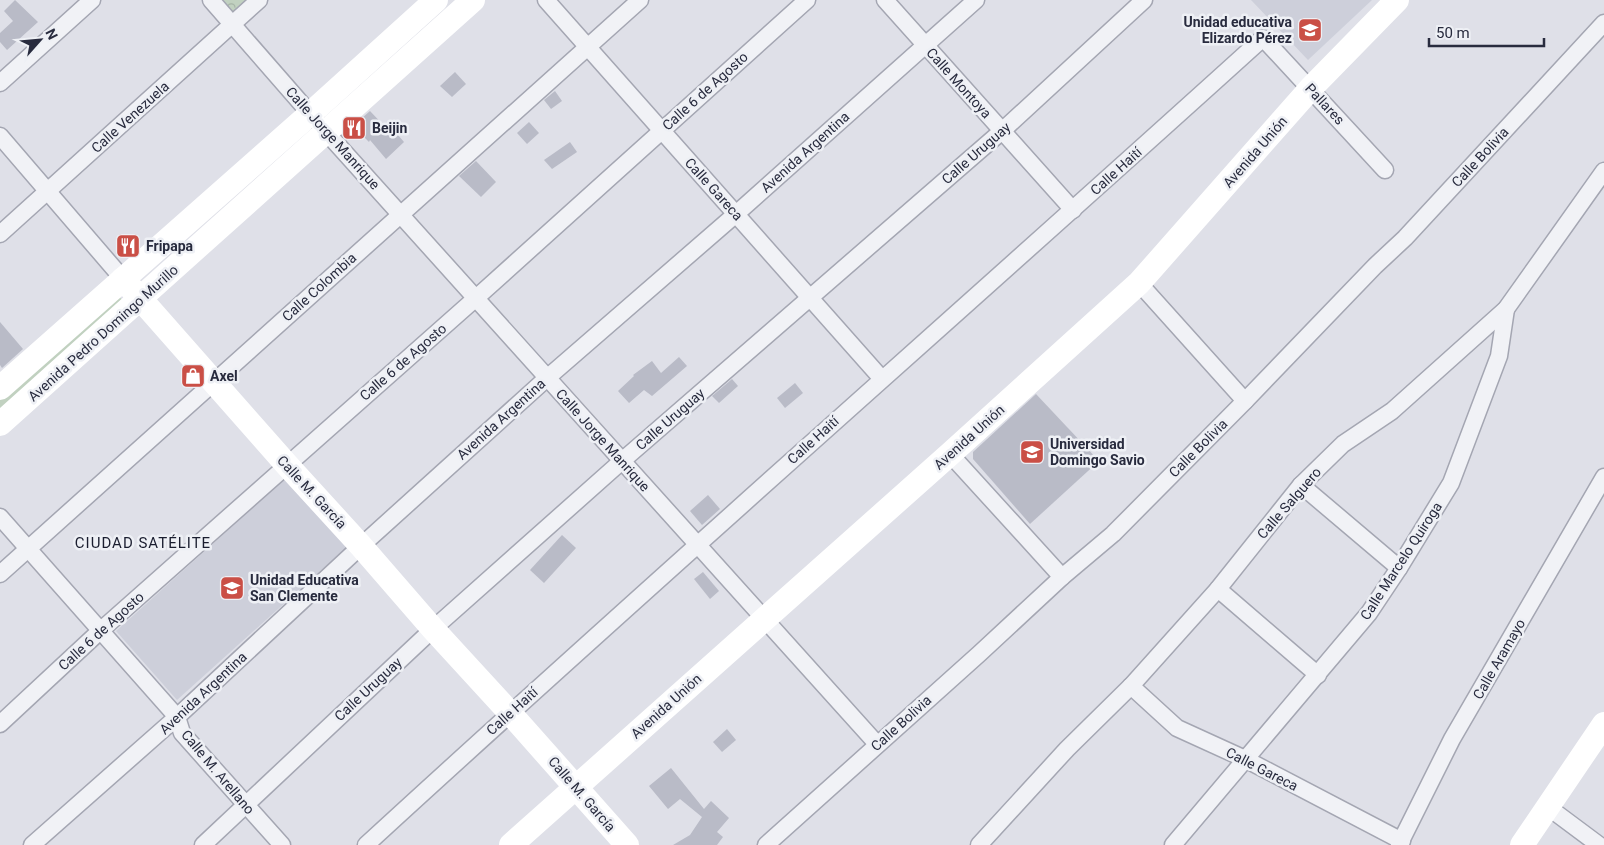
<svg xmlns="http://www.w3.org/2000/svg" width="1604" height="845" viewBox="0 0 1604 845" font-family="Roboto,sans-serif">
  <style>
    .built { fill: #cdcfda }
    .park { fill: url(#park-crowns) }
    .building { fill: #b9bbc7 }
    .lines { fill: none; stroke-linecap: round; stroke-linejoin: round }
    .street-casing { stroke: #a4a6b2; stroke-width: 19 }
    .street { stroke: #f1f2f6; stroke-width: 16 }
    .secondary { stroke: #fff; stroke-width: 24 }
    .labels { text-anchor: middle; stroke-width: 5; stroke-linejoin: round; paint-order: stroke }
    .poi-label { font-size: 14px; font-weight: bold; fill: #282b3e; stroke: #eef0f5; text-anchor: start }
    .street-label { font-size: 14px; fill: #282b3e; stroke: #eef0f5 }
    .neighbourhood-label { font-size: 15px; letter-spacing: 1px; fill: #1a1d2f; stroke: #eef0f5 }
  </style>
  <defs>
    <pattern id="park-crowns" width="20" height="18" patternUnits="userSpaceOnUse" patternTransform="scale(1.25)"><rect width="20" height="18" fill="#c1d1c0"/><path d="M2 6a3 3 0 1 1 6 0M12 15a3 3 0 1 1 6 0" fill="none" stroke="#a6b4a6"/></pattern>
  </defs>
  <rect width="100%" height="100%" fill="#dfe0e8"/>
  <g class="built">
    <polygon points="1251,0 1372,0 1308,60"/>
    <polygon points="287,477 348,546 177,700 116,631"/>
  </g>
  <g class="park">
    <polygon points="222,0 249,0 234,14"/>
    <polygon points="117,294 125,303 0,413 0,397"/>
  </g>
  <g class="building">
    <polygon points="15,0 38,22 7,50 0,42 0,33 13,21 4,11"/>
    <polygon points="455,72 466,84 452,97 440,86"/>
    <polygon points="555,91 562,101 551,109 544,100"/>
    <polygon points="370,111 389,131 392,128 404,142 386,159 370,140 369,142 353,126"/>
    <polygon points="529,122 539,133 527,144 517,133"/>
    <polygon points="570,142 577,152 552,169 544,160"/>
    <polygon points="476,161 496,182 481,197 459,176"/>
    <polygon points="0,322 23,349 2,368 0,365"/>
    <polygon points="679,357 687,366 652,396 644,390 629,403 618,391 634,376 633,375 652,361 661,373"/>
    <polygon points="732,379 738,386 719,403 712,396"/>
    <polygon points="795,383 803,393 785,408 777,398"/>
    <polygon points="1036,394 1099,461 1030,524 973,459 973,452"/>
    <polygon points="708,495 720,509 702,525 690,511"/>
    <polygon points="562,535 576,548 544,583 530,570"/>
    <polygon points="703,572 719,591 710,599 694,579"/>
    <polygon points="727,729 736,740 722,752 713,742"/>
    <polygon points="671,768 704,809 711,801 729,818 717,832 723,837 717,845 673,845 690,835 702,817 680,799 668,809 649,786"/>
  </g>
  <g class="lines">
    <defs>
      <g id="street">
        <polyline points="211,0 327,133 877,744"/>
        <polyline points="546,0 882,379"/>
        <polyline points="885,0 1073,210"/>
        <polyline points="0,83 92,0"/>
        <polyline points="0,136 123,279"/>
        <polyline points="0,234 259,0"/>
        <polyline points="1139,283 1245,401"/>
        <polyline points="950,454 1062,577"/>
        <polyline points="1301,485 1399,568"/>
        <polyline points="0,517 177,717 182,733 282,845"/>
        <polyline points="0,574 640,0"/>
        <polyline points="1218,589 1318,675"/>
        <polyline points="1131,686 1177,728 1245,759 1402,841"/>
        <polyline points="0,724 100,631 476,298 807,0"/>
        <polyline points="1548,807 1599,845"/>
        <polyline points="32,845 177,717 361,546 547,378 736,214 976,0"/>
        <polyline points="203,845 433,629 623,460 1002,131 1144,0"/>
        <path d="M 366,845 C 662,573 965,308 1263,38 L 1385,170"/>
        <polyline points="766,845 979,654 1062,577 1113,534 1245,401 1375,266 1405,238 1604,23"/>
        <polyline points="979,845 1067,749 1131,686 1218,589 1301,485 1343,444 1392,411 1506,309 1604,171"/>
        <polyline points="1173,845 1369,613 1399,568 1451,483 1499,356 1506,309"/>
        <polyline points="1399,845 1452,739 1604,477"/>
      </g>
    </defs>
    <use href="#street" class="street-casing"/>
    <use href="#street" class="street"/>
    <g class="secondary">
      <polyline points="123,279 287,465 361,546 433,629 510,713 627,845"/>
      <polyline points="0,388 310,114 436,0"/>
      <polyline points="0,424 473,0"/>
      <polyline points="511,845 950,454 1139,283 1311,88 1397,0"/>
      <polyline points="1522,845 1604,724"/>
    </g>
  </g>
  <defs>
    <symbol id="school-square" viewBox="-11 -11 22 22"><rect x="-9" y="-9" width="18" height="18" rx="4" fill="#ca4f46" stroke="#eef0f5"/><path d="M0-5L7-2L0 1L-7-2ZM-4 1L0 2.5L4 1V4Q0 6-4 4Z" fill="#fff"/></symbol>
    <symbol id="restaurant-square" viewBox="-11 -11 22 22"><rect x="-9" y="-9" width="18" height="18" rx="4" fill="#ca4f46" stroke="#eef0f5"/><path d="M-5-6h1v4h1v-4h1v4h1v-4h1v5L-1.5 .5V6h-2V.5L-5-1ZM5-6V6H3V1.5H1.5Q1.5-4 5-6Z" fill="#fff"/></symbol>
    <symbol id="shop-square" viewBox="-11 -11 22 22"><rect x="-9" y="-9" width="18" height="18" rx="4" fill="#ca4f46" stroke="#eef0f5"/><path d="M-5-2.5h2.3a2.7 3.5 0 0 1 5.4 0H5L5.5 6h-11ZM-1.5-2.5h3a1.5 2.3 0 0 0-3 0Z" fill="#fff"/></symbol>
    <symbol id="university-square" viewBox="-11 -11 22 22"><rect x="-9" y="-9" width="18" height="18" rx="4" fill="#ca4f46" stroke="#eef0f5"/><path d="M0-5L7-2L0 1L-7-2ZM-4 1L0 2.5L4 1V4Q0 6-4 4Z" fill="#fff"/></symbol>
  </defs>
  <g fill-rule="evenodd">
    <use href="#school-square" x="1296" y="16" width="28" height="28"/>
    <use href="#restaurant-square" x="340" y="114" width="28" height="28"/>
    <use href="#restaurant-square" x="114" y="232" width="28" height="28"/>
    <use href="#shop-square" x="179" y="362" width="28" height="28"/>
    <use href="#university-square" x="1018" y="438" width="28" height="28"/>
    <use href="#school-square" x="218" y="574" width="28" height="28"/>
  </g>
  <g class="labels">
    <g class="poi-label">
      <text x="1292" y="27" text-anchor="end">Unidad educativa<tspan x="1292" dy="16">Elizardo Pérez</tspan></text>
      <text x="372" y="133">Beijin</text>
      <text x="146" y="251">Fripapa</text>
      <text x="210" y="381">Axel</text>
      <text x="1050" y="449">Universidad<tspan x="1050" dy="16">Domingo Savio</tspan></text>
      <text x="250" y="585">Unidad Educativa<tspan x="250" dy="16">San Clemente</tspan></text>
    </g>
    <g class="street-label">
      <text transform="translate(959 83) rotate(48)" y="5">Calle Montoya</text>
      <text transform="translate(705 91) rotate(-42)" y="5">Calle 6 de Agosto</text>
      <text transform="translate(1325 104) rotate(47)" y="5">Pallares</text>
      <text transform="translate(130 117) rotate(-42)" y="5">Calle Venezuela</text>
      <text transform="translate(333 138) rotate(48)" y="5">Calle Jorge Manrique</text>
      <text transform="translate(805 152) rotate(-42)" y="5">Avenida Argentina</text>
      <text transform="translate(1255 152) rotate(-49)" y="5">Avenida Unión</text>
      <text transform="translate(976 153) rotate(-41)" y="5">Calle Uruguay</text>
      <text transform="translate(1480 157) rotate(-47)" y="5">Calle Bolivia</text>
      <text transform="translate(1116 171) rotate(-42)" y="5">Calle Haití</text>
      <text transform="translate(714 189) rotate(48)" y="5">Calle Gareca</text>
      <text transform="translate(319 287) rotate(-42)" y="5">Calle Colombia</text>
      <text transform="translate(103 333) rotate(-42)" y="5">Avenida Pedro Domingo Murillo</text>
      <text transform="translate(403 362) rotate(-41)" y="5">Calle 6 de Agosto</text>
      <text transform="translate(501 419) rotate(-42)" y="5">Avenida Argentina</text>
      <text transform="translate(670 419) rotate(-41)" y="5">Calle Uruguay</text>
      <text transform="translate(969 437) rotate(-42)" y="5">Avenida Unión</text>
      <text transform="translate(603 440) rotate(48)" y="5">Calle Jorge Manrique</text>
      <text transform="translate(813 440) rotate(-42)" y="5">Calle Haití</text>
      <text transform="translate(1198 448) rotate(-45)" y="5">Calle Bolivia</text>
      <text transform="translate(312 492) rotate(47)" y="5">Calle M. García</text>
      <text transform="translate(1289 503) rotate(-49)" y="5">Calle Salguero</text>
      <text transform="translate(1401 561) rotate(-57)" y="5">Calle Marcelo Quiroga</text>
      <text transform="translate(101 631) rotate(-42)" y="5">Calle 6 de Agosto</text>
      <text transform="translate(1499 659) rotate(-60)" y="5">Calle Aramayo</text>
      <text transform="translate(368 689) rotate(-43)" y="5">Calle Uruguay</text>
      <text transform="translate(203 693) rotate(-43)" y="5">Avenida Argentina</text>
      <text transform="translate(666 706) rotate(-42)" y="5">Avenida Unión</text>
      <text transform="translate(512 711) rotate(-42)" y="5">Calle Haití</text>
      <text transform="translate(901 723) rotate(-42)" y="5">Calle Bolivia</text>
      <text transform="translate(1262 769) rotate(27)" y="5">Calle Gareca</text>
      <text transform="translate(218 772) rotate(50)" y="5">Calle M. Arellano</text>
      <text transform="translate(582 794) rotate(49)" y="5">Calle M. García</text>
    </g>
    <g class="neighbourhood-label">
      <text x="143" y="548">CIUDAD SATÉLITE</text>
    </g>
  </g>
  <g transform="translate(40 40) rotate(63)" stroke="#eef0f5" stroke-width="4" paint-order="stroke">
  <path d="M0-4L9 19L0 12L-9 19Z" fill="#282b3e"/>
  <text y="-8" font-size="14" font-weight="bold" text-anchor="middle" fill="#282b3e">N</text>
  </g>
  <path d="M1429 38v8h115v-8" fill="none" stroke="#282b3e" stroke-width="2.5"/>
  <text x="1436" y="38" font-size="15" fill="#282b3e" stroke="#eef0f5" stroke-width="4" paint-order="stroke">50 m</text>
</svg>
